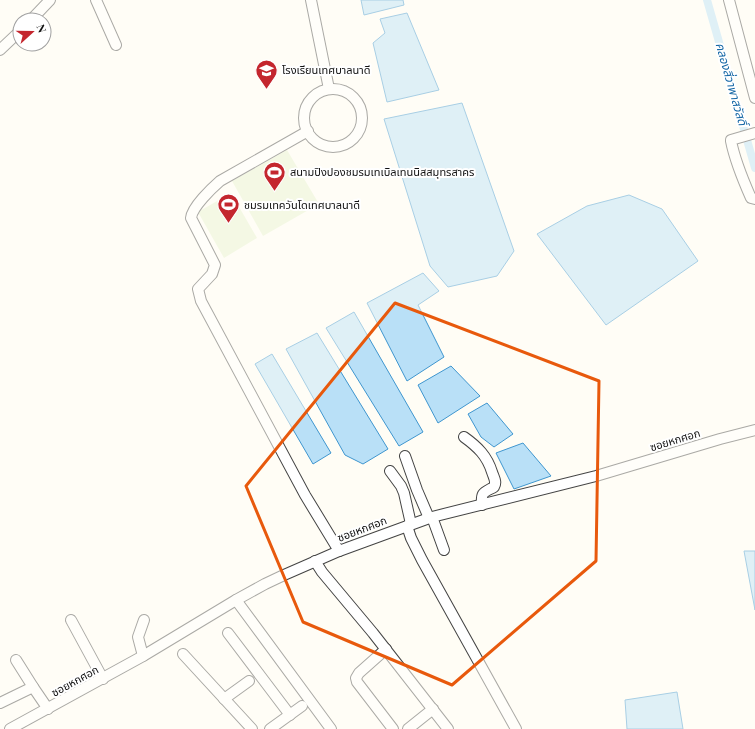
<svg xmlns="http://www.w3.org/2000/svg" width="755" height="729" viewBox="0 0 755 729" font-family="'Playfair Display','Noto Sans Thai',serif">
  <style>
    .pitch { fill: #e6f2cf }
    .water { fill: #b9e0f7; stroke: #3f96cf }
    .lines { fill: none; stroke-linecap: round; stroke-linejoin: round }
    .canal { stroke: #b9e0f7; stroke-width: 8 }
    .minor-casing { stroke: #444; stroke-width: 12 }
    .minor { stroke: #fff; stroke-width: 10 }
    .marked { fill: none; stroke: #e8590c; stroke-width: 3; stroke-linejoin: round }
    .labels { text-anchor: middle; stroke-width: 4; stroke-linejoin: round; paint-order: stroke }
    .poi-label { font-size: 11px; fill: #111; stroke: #fff; text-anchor: start }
    .street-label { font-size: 11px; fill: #111; stroke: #fff }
    .water-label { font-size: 12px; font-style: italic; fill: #1768a6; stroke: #fff }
  </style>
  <rect width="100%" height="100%" fill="#fffdf5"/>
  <g class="pitch">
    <polygon points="287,150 319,204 263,236 232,181"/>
    <polygon points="231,193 257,238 224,258 198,212"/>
  </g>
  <g class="water">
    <polygon points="361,0 403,0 404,5 364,15"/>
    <polygon points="407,13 439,90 387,102 373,43 385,33 380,19"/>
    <polygon points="462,103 514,251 497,276 448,287 430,266 384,119"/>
    <polygon points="629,195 662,209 698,261 606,325 537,234 587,206"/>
    <polygon points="423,273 439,291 418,305 444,357 407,381 367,303"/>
    <polygon points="354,312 423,432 399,446 326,328"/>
    <polygon points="317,333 388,449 363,464 345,455 286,349"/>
    <polygon points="272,354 331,453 313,464 255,364"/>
    <polygon points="451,366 480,396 438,423 418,385"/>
    <polygon points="487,403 513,434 494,447 481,437 468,414"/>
    <polygon points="523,443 551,476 514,489 496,453"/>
    <polygon points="744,551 755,551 755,610"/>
    <polygon points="677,692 683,729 627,729 625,700"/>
  </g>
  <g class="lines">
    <polyline class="canal" points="707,0 755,168"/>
    <defs>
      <g id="minor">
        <polyline points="96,0 116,45"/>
        <polyline points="311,0 329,89"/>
        <polyline points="729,0 755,98"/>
        <polyline points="31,20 50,0"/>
        <polyline points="0,50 20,31"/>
        <circle cx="333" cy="118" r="29"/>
        <path d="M 308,131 L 220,181 C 212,188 192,207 191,218 L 215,265 L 212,274 L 198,289 L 201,301 L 305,495 L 339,551"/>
        <path d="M 755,133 L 731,140 L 731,141 C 735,161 743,180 751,198 L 755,199"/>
        <path d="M 464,437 C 478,447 487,456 492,472 C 494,478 497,482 494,487 C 483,493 481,492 482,505"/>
        <polyline points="405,456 417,490 429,518"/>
        <polyline points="390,471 401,486 404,493 411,524"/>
        <polyline points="432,517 444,550"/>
        <polyline points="407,526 411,538 422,560 516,729"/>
        <polyline points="315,561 322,572 373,633 448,729"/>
        <polyline points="236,600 331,729"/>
        <polyline points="71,620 103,679"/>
        <polyline points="228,633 290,715"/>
        <polyline points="386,649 359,673 356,678 357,682 393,729"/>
        <polyline points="183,654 252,729"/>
        <polyline points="143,656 138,637 144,620"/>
        <polyline points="16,660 33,687"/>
        <polyline points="224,699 249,681"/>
        <polyline points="0,703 33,687 48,709"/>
        <polyline points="10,729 143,656 236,600 265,584 284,575 339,551 432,517 596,476 720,439 755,430"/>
        <polyline points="270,729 302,706"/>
        <polyline points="408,729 433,709"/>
      </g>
    </defs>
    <use href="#minor" class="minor-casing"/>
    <use href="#minor" class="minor"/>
  </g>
  <path d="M0 0H755V729H0ZM 395,303 L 599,381 L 596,561 L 452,685 L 303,622 L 246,486 Z" fill="#fffdf5" fill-opacity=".55" fill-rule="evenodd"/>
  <path class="marked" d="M 395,303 L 599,381 L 596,561 L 452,685 L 303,622 L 246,486 Z"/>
  <defs>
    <symbol id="school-pin" viewBox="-11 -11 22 30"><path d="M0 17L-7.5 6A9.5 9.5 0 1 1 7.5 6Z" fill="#c4262e" stroke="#fff"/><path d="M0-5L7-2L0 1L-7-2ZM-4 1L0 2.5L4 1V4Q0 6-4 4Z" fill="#fff"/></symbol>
    <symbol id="stadium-pin" viewBox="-11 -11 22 30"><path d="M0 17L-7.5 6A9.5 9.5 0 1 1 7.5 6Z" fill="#c4262e" stroke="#fff"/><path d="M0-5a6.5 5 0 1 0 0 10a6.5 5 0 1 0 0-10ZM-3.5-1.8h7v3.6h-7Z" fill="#fff"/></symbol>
  </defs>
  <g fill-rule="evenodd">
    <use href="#school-pin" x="254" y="58" width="25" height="34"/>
    <use href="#stadium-pin" x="262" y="160" width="25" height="34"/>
    <use href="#stadium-pin" x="216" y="192" width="25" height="34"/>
  </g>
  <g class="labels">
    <g class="poi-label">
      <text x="282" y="74">โรงเรียนเทศบาลนาดี</text>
      <text x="290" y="176">สนามปิงปองชมรมเทเบิลเทนนิสสมุทรสาคร</text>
      <text x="244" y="209">ชมรมเทควันโดเทศบาลนาดี</text>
    </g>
    <g class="street-label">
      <text transform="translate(675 440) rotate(-17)" y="4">ซอยหกศอก</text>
      <text transform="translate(362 529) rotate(-21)" y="4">ซอยหกศอก</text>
      <text transform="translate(75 681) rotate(-29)" y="4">ซอยหกศอก</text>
    </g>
    <g class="water-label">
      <text transform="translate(731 84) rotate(74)" y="4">คลองสี่วาพาสวัสดิ์</text>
    </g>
  </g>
  <g transform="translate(32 32) rotate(69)"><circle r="19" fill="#ffffff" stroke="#a0a0a0"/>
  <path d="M0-3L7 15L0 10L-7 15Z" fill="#c4262e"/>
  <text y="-6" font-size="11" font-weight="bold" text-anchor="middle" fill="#111111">N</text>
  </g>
</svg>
